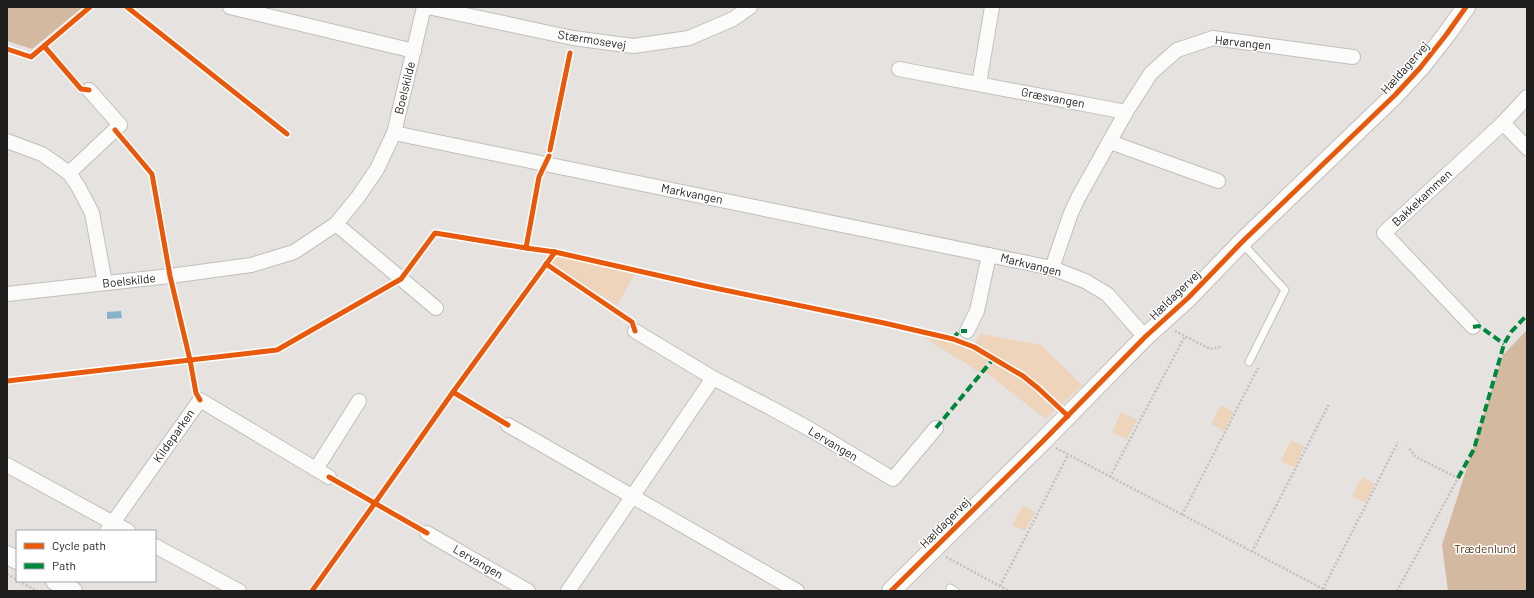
<svg xmlns="http://www.w3.org/2000/svg" width="1534" height="598" viewBox="0 0 1534 598" font-family="Barlow,sans-serif">
  <style>
    .green { fill: #edd4bb }
    .forest { fill: #d2b9a0 }
    .water { fill: #87b2c7 }
    .lines { fill: none; stroke-linecap: round; stroke-linejoin: round }
    .service-casing { stroke: #c1bfbd; stroke-width: 9 }
    .minor-casing { stroke: #c1bfbd; stroke-width: 16 }
    .tertiary-casing { stroke: #c1bfbd; stroke-width: 20 }
    .path { stroke: #c2c1c0; stroke-width: 2.5; stroke-dasharray: 2 2; stroke-linecap: butt }
    .service { stroke: #fbfbfa; stroke-width: 7 }
    .minor { stroke: #fbfbfa; stroke-width: 14 }
    .tertiary { stroke: #fbfbfa; stroke-width: 18 }
    .quiet { stroke: #00873e; stroke-width: 4; stroke-dasharray: 8 4; stroke-linecap: butt }
    .cycleway-casing { stroke: #fff; stroke-width: 8 }
    .cycleway { stroke: #e8590c; stroke-width: 5 }
    .labels { text-anchor: middle; stroke-width: 3; stroke-linejoin: round; paint-order: stroke }
    .street-label { font-size: 12px; fill: #201e1c; stroke: #fff }
    .park-label { font-size: 12px; fill: #563815; stroke: #fff }
  </style>
  <rect width="100%" height="100%" fill="#e5e2e0"/>
  <g class="green">
    <polygon points="558,255 636,272 617,305 549,264 555,256"/>
    <polygon points="919,334 960,344 986,357 988,359 987,363 979,372"/>
    <polygon points="980,334 1041,345 1082,385 1061,405 1039,385 1010,364 977,347 975,344"/>
    <polygon points="998,363 1023,380 1057,408 1046,419 985,372 991,365"/>
    <polygon points="1221,405 1234,412 1224,431 1211,424"/>
    <polygon points="1121,412 1137,420 1127,439 1112,432"/>
    <polygon points="1291,440 1304,446 1295,467 1281,461"/>
    <polygon points="1362,477 1375,484 1365,503 1352,496"/>
    <polygon points="1023,506 1035,512 1025,531 1012,525"/>
  </g>
  <g class="forest">
    <polygon points="7,7 83,7 32,49 7,41"/>
    <polygon points="1527,330 1527,591 1448,591 1442,545 1503,355"/>
  </g>
  <polygon class="water" points="121,311 122,318 107,319 107,312"/>
  <g class="lines">
    <defs>
      <g id="service">
        <polyline points="1242,243 1285,290 1249,362"/>
        <polyline points="950,588 955,591"/>
      </g>
      <g id="minor">
        <polyline points="230,7 414,51"/>
        <polyline points="428,7 573,38 633,46 689,38 733,19 750,7"/>
        <polyline points="899,69 1126,112"/>
        <polyline points="979,84 992,7"/>
        <polyline points="1503,123 1527,148"/>
        <polyline points="394,133 1052,268 1085,281 1107,294 1145,337"/>
        <polyline points="7,141 42,154 69,173 78,186 92,213 105,283"/>
        <polyline points="1110,142 1218,181"/>
        <polyline points="69,173 120,125 89,90"/>
        <polyline points="336,224 436,308"/>
        <polyline points="1052,268 1071,213 1078,198 1126,112 1151,73 1177,50 1213,38 1353,57"/>
        <polyline points="7,294 170,276 251,265 294,252 336,224 358,197 377,169 394,133 424,7"/>
        <polyline points="1473,327 1384,233 1503,123 1527,97"/>
        <polyline points="635,331 713,378 771,408 813,431 893,479 936,428"/>
        <polyline points="967,331 977,311 989,255"/>
        <polyline points="508,425 797,591"/>
        <polyline points="7,465 128,531"/>
        <polyline points="316,469 359,401"/>
        <polyline points="107,531 200,400 329,477"/>
        <polyline points="427,533 528,591"/>
        <polyline points="155,546 239,591"/>
        <polyline points="568,591 713,378"/>
      </g>
      <g id="tertiary">
        <polyline points="7,555 17,560"/>
        <polyline points="55,581 73,591"/>
        <polyline points="891,591 1043,441 1145,337 1188,298 1242,242 1395,95 1420,68 1446,35 1466,7"/>
      </g>
    </defs>
    <use href="#service" class="service-casing"/>
    <use href="#minor" class="minor-casing"/>
    <use href="#tertiary" class="tertiary-casing"/>
    <g class="path">
      <polyline points="1175,331 1210,349 1220,347"/>
      <polyline points="1056,448 1327,591"/>
      <polyline points="1110,477 1185,336"/>
      <polyline points="1182,515 1258,368"/>
      <polyline points="1252,552 1329,404"/>
      <polyline points="946,557 1009,591"/>
      <polyline points="7,574 17,580"/>
      <polyline points="19,581 37,591"/>
      <polyline points="1000,586 1068,455"/>
      <polyline points="1323,589 1398,442"/>
      <polyline points="1397,591 1458,478 1416,457 1408,447"/>
    </g>
    <use href="#service" class="service"/>
    <use href="#minor" class="minor"/>
    <use href="#tertiary" class="tertiary"/>
    <g class="quiet">
      <polyline points="1473,327 1479,326 1504,344"/>
      <polyline points="953,339 959,331 967,331"/>
      <polyline points="936,428 994,358"/>
      <polyline points="1458,478 1474,449 1504,344 1511,332 1527,315"/>
    </g>
    <defs>
      <g id="cycleway">
        <polyline points="127,7 287,134"/>
        <polyline points="44,46 81,89 89,90"/>
        <polyline points="7,49 31,57 90,7"/>
        <polyline points="115,130 152,174 170,276 190,360 196,393 200,400"/>
        <polyline points="550,150 570,53"/>
        <polyline points="526,248 539,177 549,156"/>
        <polyline points="546,264 632,322 635,331"/>
        <polyline points="7,381 277,350 401,279 435,233 526,248 555,252 705,286 884,323 953,339 974,347 1023,376 1039,389 1068,416"/>
        <polyline points="453,392 508,425"/>
        <polyline points="329,477 427,533"/>
        <polyline points="312,591 375,503 453,392 555,252"/>
        <polyline points="891,591 1043,441 1145,337 1188,298 1242,242 1395,95 1420,68 1446,35 1466,7"/>
      </g>
    </defs>
    <use href="#cycleway" class="cycleway-casing"/>
    <use href="#cycleway" class="cycleway"/>
  </g>
  <g class="labels">
    <g class="street-label">
      <text transform="translate(592 40) rotate(9)" y="4">Stærmosevej</text>
      <text transform="translate(1243 43) rotate(6)" y="4">Hørvangen</text>
      <text transform="translate(1405 68) rotate(-48)" y="4">Hældagervej</text>
      <text transform="translate(405 88) rotate(-76)" y="4">Boelskilde</text>
      <text transform="translate(1053 98) rotate(11)" y="4">Græsvangen</text>
      <text transform="translate(692 194) rotate(11)" y="4">Markvangen</text>
      <text transform="translate(1422 198) rotate(-43)" y="4">Bakkekammen</text>
      <text transform="translate(1031 265) rotate(14)" y="4">Markvangen</text>
      <text transform="translate(129 281) rotate(-6)" y="4">Boelskilde</text>
      <text transform="translate(1175 295) rotate(-44)" y="4">Hældagervej</text>
      <text transform="translate(174 436) rotate(-55)" y="4">Kildeparken</text>
      <text transform="translate(833 444) rotate(31)" y="4">Lervangen</text>
      <text transform="translate(945 523) rotate(-45)" y="4">Hældagervej</text>
      <text transform="translate(478 562) rotate(30)" y="4">Lervangen</text>
    </g>
    <g class="park-label">
      <text x="1485" y="553">Trædenlund</text>
    </g>
  </g>
  <rect width="1534" height="598" fill="none" stroke="#201e1c" stroke-width="16"/>
  <rect x="16" y="530" width="140" height="52" fill="#ffffff" stroke="#a6a5a4"/>
  <rect x="24" y="543" width="20" height="6" fill="#e8590c" stroke="#a6a5a4"/>
  <text x="52" y="550" font-size="12" fill="#201e1c">Cycle path</text>
  <rect x="24" y="563" width="20" height="6" fill="#00873e" stroke="#a6a5a4"/>
  <text x="52" y="570" font-size="12" fill="#201e1c">Path</text>
</svg>
